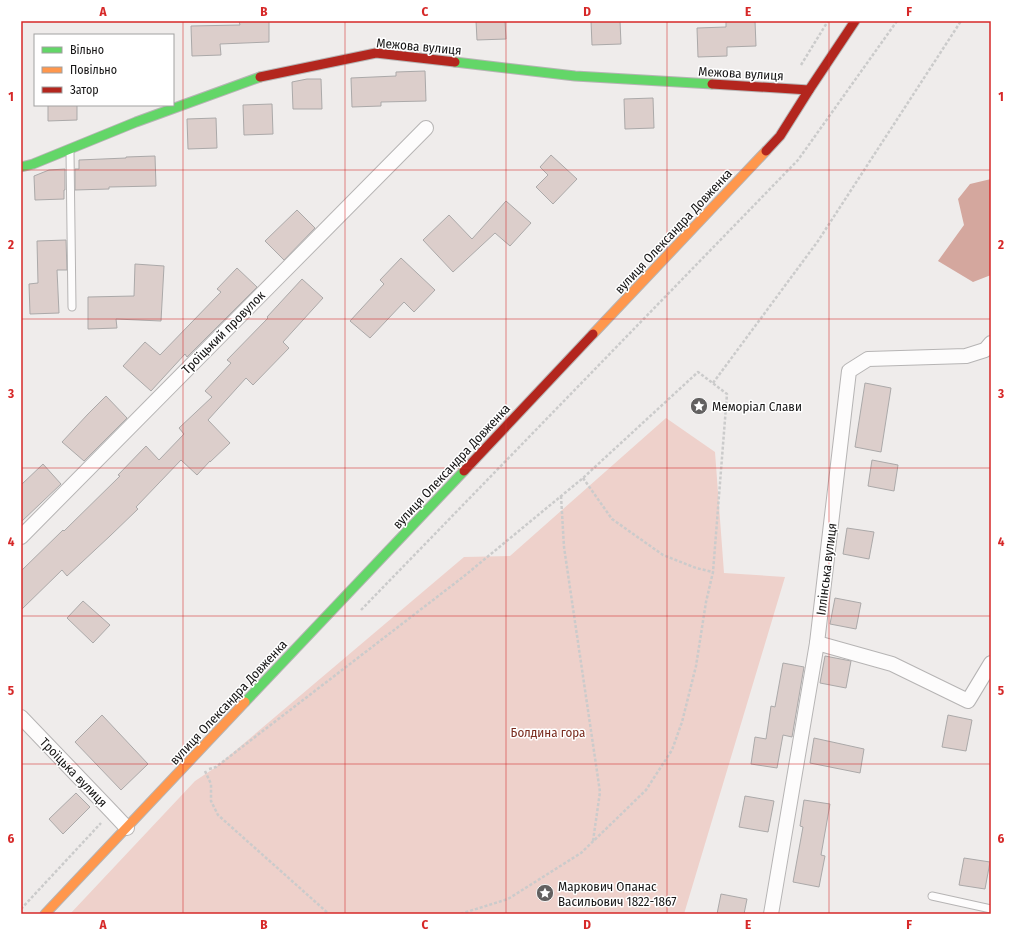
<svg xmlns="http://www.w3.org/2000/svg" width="1012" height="935" viewBox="0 0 1012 935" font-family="'Fira Sans Condensed',sans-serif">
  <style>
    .green { fill: #eed1cb }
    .water { fill: #d4a79e }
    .building { fill: #dccecb; stroke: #aba9a9 }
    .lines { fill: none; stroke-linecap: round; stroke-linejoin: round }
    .lane-casing { stroke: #b6b4b4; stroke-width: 9 }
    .street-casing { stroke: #b6b4b4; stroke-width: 16 }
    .fast-casing { stroke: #b6b4b4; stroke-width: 11 }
    .slow-casing { stroke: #b6b4b4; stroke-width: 11 }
    .jam-casing { stroke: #b6b4b4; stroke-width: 11 }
    .path { stroke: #cbcbcb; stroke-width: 2.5; stroke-dasharray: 3 2; stroke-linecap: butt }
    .lane { stroke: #fdfcfc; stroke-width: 7 }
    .street { stroke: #fdfcfc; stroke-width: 14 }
    .fast { stroke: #63d668; stroke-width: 9 }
    .slow { stroke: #ff974d; stroke-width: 9 }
    .jam { stroke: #b3261e; stroke-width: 9 }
    .grid { fill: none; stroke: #d62828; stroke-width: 1; stroke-opacity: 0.55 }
    .labels { text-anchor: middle; stroke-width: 3; stroke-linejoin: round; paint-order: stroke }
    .street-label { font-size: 13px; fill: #161515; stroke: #fff }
    .poi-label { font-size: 13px; fill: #161515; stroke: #fff; text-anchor: start }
    .park-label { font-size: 13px; fill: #7a2d20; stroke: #fff }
    .neatline { fill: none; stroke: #d62828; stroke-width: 1.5 }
    .grid-label { font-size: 13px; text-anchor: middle; font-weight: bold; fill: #d62828 }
  </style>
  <rect width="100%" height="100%" fill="#efeceb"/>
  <polygon class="green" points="666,418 715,452 724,573 785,577 684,914 70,914 195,781 216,767 464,557 510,556"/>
  <polygon class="water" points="991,179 991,275 973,282 938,261 964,225 958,199 970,184"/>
  <g class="building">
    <polygon points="239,21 269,21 269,42 220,44 221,55 192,56 191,26 240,25"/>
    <polygon points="476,21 505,21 506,39 477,40"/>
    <polygon points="591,21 620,21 621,44 592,45"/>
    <polygon points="726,21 755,21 756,46 727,47 727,56 698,57 697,28 726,27"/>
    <polygon points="425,71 426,101 381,102 381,106 352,107 351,78 396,76 396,72"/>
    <polygon points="307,79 321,79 322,109 293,109 292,82"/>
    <polygon points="653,98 654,128 625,129 624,99"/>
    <polygon points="272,104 273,134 244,135 243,105"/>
    <polygon points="48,105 77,105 77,120 48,121"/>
    <polygon points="216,118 217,148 188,149 187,119"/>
    <polygon points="551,155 577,179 553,204 536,187 548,175 540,167"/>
    <polygon points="155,156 156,186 109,187 109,189 75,190 75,169 79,169 79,160 126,158 126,157"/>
    <polygon points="65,169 65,190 64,190 64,199 35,200 34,176 49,170"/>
    <polygon points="506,201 531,223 510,246 495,233 453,272 423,240 449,215 472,239"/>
    <polygon points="297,210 315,228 284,260 265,241"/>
    <polygon points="66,240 67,270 57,270 59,313 30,314 29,284 38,283 37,241"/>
    <polygon points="401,258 435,290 414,312 404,302 370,338 350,321 384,284 380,280"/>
    <polygon points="135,264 164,266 161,321 116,319 117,328 88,329 88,297 134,296"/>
    <polygon points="237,268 257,287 187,357 185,354 151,391 123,366 145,342 160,355 221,292 217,289"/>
    <polygon points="302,279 323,298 283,342 289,348 253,385 246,378 208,420 230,443 210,462 210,461 197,475 181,460 136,507 138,509 110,536 67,576 62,570 21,610 21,571 63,530 64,531 120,476 118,475 146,446 159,460 184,434 179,428 212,397 205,391 231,363 227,360 268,318 267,317"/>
    <polygon points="865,383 891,388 881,452 855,447"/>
    <polygon points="106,396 127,418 84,461 62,442 88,414"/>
    <polygon points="872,460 898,465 894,491 868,486"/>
    <polygon points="43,464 61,484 21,522 21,485"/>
    <polygon points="847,528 874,532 869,559 843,554"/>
    <polygon points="835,598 861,603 856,629 830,624"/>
    <polygon points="83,601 110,625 93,643 67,618"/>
    <polygon points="825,656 851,661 846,688 820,683"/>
    <polygon points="783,663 804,667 792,737 783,735 777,768 751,764 755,737 766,739 771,706 775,707"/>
    <polygon points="102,715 148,764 121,790 75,742"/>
    <polygon points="948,715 972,720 966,751 942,747"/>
    <polygon points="814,738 864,749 860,773 810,763"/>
    <polygon points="76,793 90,807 63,834 49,819"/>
    <polygon points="745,796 774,801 768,832 739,827"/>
    <polygon points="804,800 830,804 821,855 825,856 819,887 793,882 803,827 800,826"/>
    <polygon points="964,858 990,862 985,889 959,885"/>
    <polygon points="721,894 747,899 744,914 717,914"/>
  </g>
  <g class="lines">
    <defs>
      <g id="lane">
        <polyline points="70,152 72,307"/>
        <polyline points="932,896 991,909"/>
      </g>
      <g id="street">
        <polyline points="21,537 426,128"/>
        <polyline points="817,643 892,664 968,701 991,663"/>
        <polyline points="21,717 112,812 127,828"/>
        <polyline points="771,914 817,643 849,371 868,359 966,356 985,350 991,343"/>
      </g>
      <g id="fast">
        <polyline points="455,62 575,76 712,84"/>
        <polyline points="21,167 33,164 136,122 260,77"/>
        <polyline points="245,702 464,471"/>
      </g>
      <g id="slow">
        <polyline points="593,334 766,151"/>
        <polyline points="45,914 245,702"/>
      </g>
      <g id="jam">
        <polyline points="260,77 376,53 455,62"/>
        <polyline points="712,84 809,90"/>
        <polyline points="766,151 780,136 809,90 855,21"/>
        <polyline points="464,471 593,334"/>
      </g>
    </defs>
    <use href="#lane" class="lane-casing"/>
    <use href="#street" class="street-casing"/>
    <use href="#fast" class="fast-casing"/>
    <use href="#slow" class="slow-casing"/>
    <use href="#jam" class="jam-casing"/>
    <g class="path">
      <polyline points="801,65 828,21"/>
      <polyline points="713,383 818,241 961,21"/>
      <polyline points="583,478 612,519 663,555 696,568 713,572"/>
      <polyline points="561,496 564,547 600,792 593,841"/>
      <polyline points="361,610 798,160 897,21"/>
      <polyline points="209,769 216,767 463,577 583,478 698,372 727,394 713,572 706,602 696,666 682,722 672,750 646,790 610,825 581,853 508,899 460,914"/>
      <polyline points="205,771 211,784 211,801 218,815 329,914"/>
      <polyline points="21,909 101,823"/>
    </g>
    <use href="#lane" class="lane"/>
    <use href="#street" class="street"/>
    <use href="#fast" class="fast"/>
    <use href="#slow" class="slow"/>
    <use href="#jam" class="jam"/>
  </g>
  <path class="grid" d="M 183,21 L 183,914M 345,21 L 345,914M 506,21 L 506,914M 667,21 L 667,914M 829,21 L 829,914M 21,170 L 991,170M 21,319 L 991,319M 21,468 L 991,468M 21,616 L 991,616M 21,764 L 991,764"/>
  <defs>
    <symbol id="sight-disc" viewBox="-11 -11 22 22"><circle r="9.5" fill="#626060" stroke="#fff"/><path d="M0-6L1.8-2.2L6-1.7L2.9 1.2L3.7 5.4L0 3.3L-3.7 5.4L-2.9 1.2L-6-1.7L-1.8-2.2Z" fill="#fff"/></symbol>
  </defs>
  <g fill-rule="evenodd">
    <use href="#sight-disc" x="689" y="396" width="20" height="20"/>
    <use href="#sight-disc" x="535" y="883" width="20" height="20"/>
  </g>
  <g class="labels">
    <g class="street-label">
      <text transform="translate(419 46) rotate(5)" y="5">Межова вулиця</text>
      <text transform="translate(741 73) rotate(3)" y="5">Межова вулиця</text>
      <text transform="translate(673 231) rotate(-47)" y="5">вулиця Олександра Довженка</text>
      <text transform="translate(223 332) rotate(-45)" y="5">Троїцький провулок</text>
      <text transform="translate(451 466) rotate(-47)" y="5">вулиця Олександра Довженка</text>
      <text transform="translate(826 569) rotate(-83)" y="5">Іллінська вулиця</text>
      <text transform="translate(228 702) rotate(-47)" y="5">вулиця Олександра Довженка</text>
      <text transform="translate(74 772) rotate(46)" y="5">Троїцька вулиця</text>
    </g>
    <g class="poi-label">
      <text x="712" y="411">Меморіал Слави</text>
      <text x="558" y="891">Маркович Опанас<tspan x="558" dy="15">Васильович 1822-1867</tspan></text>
    </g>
    <g class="park-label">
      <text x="548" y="737">Болдина гора</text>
    </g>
  </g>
  <rect width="1012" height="935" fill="none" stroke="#ffffff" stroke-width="44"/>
  <rect x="34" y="34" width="140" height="72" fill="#ffffff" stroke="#a2a1a1"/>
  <rect x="42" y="47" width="20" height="6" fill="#63d668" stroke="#a2a1a1"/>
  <text x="70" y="54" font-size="12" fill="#161515">Вільно</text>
  <rect x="42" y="67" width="20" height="6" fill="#ff974d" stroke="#a2a1a1"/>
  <text x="70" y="74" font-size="12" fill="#161515">Повільно</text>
  <rect x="42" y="87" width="20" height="6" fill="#b3261e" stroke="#a2a1a1"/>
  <text x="70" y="94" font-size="12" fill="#161515">Затор</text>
  <rect x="22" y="22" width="968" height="891" class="neatline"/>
  <g class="grid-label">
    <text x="103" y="16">A</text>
    <text x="264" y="16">B</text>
    <text x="425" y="16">C</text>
    <text x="587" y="16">D</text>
    <text x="748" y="16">E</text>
    <text x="909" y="16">F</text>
    <text x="11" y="101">1</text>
    <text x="1001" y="101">1</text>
    <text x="11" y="249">2</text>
    <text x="1001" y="249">2</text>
    <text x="11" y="398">3</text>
    <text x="1001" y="398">3</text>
    <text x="11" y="546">4</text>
    <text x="1001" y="546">4</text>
    <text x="11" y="695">5</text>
    <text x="1001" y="695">5</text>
    <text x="11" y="843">6</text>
    <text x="1001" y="843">6</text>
    <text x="103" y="929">A</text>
    <text x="264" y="929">B</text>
    <text x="425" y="929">C</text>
    <text x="587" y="929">D</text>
    <text x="748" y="929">E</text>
    <text x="909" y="929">F</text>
  </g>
</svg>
